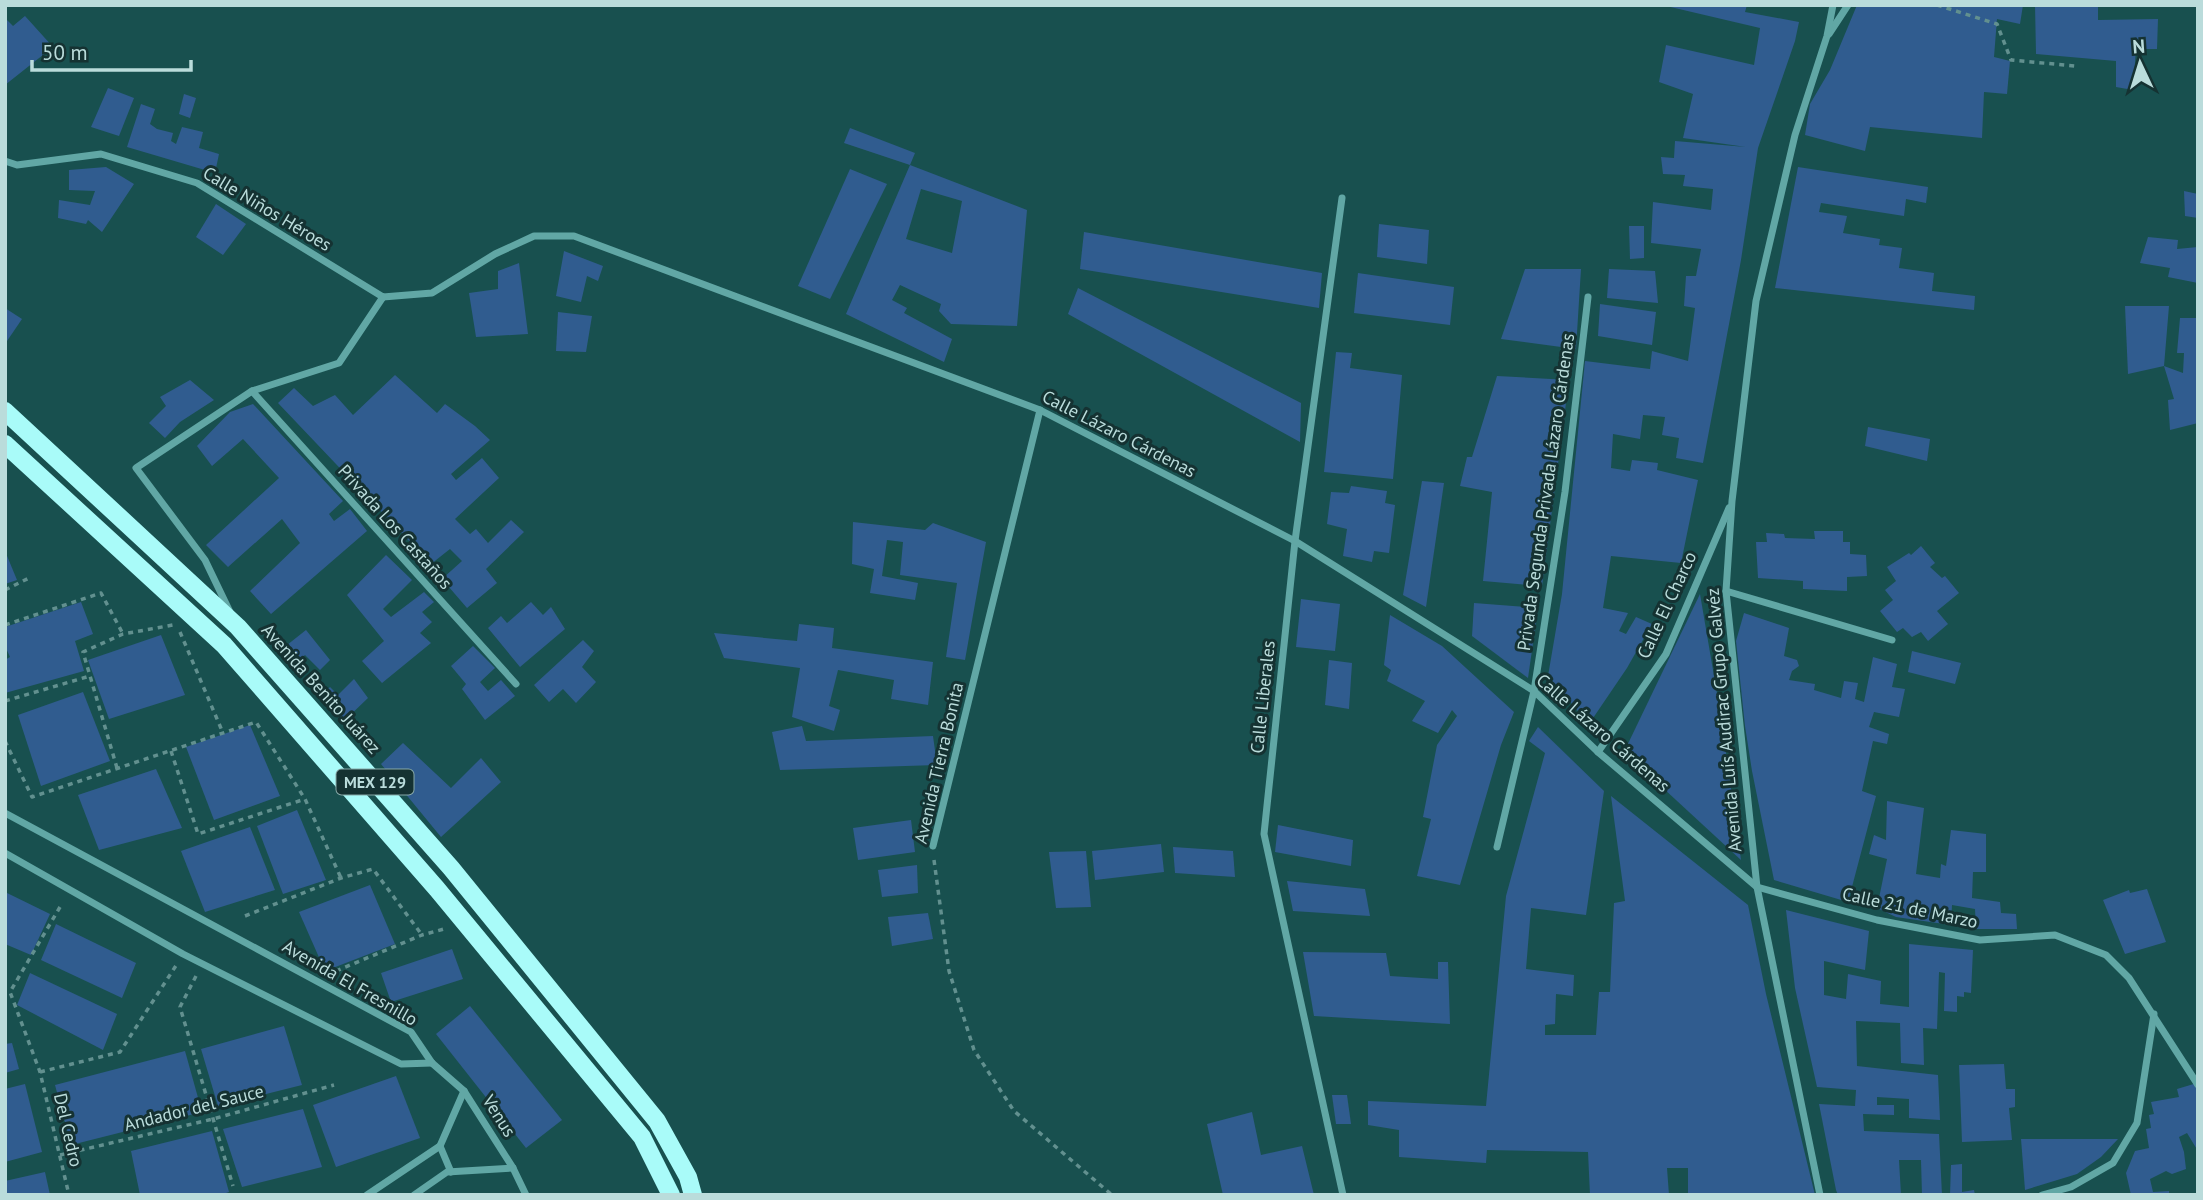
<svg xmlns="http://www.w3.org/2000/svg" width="2203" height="1200" viewBox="0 0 2203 1200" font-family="'PT Sans',sans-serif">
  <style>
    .building { fill: #305c8f; fill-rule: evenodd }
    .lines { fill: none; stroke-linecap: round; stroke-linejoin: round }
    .path { stroke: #62908f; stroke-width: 3.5; stroke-dasharray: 5 5; stroke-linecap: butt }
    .minor { stroke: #61a7a5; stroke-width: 7 }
    .primary { stroke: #a9fbf9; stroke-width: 18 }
    .labels { text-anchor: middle; stroke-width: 6; stroke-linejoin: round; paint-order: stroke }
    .shield { fill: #153232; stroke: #88a9a8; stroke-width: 2 }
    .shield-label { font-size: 16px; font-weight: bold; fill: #badcdb }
    .street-label { font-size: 18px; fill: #badcdb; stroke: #153232 }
  </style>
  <rect width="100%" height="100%" fill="#18504f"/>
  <g class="building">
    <polygon points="1662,5 1747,5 1745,12 1799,22 1795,41 1758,148 1741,260 1703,463 1676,458 1679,438 1662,435 1665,417 1643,415 1640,439 1613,434 1611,468 1630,471 1632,460 1658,463 1657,470 1698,480 1681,563 1611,556 1603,608 1628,613 1619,631 1626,634 1636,617 1652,624 1627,668 1589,724 1548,676 1562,594 1585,361 1650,369 1652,351 1688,361 1695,308 1684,306 1686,276 1696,276 1701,249 1651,243 1653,202 1711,210 1713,189 1683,186 1685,175 1663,174 1661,157 1674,158 1675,141 1746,147 1683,138 1693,94 1659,82 1666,45 1754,65 1760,28"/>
    <polygon points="1857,5 2023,5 2020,24 1997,19 1994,57 2010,61 2007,94 1984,92 1982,138 1870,127 1865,151 1805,135 1810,104 1830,70"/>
    <polygon points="2035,5 2098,5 2098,20 2158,19 2157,49 2136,49 2133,90 2116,87 2116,61 2036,54"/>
    <polygon points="25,16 53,47 5,85 5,18 13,26"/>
    <polygon points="108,88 134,98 119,136 91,127"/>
    <polygon points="184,94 196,98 190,118 179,114"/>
    <polygon points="141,104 155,109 150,124 157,129 173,133 171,141 176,144 182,127 203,132 199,148 219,154 215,173 127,147"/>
    <polygon points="850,128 915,153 910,165 844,143"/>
    <path d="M 910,165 L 1027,210 L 1017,326 L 951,324 L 939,311 L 941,304 L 900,285 L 892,300 L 907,308 L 904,313 L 952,339 L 944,362 L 846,314 ZM 921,189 L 962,201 L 952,253 L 906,239 Z"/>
    <polygon points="106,167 134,184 102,232 88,220 86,224 58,218 59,200 90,205 95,191 69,190 69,170"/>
    <polygon points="1798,167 1928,187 1926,203 1906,199 1904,216 1821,203 1819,212 1847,216 1843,233 1880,239 1879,245 1902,248 1899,268 1934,273 1932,291 1975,296 1974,310 1775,288"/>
    <polygon points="850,169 887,184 830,299 798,286"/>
    <polygon points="2184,191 2198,194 2198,218 2185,216"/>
    <polygon points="216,204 246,224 223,255 196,237"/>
    <polygon points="1379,224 1429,230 1427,264 1377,257"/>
    <polygon points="1629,226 1644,226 1644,258 1630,259"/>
    <polygon points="1084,232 1322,273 1319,308 1080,269"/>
    <polygon points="2148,237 2178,240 2177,249 2198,247 2198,283 2168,277 2170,268 2140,263"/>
    <polygon points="564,251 603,266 598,281 587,276 581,302 556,296"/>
    <polygon points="519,263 528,334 476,337 469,293 498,289 498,271"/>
    <polygon points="1525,269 1581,269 1576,349 1501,339"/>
    <polygon points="1609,269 1655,271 1658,303 1607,298"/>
    <polygon points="1358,273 1454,287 1450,325 1354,313"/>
    <polygon points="1078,288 1301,403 1300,442 1068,314"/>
    <polygon points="1600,304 1656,312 1652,345 1598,336"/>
    <polygon points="2125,306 2169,306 2164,366 2128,374"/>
    <polygon points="5,308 22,319 5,344"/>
    <polygon points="558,312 592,316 586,352 556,351"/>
    <polygon points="2180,318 2198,318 2198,423 2170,430 2168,400 2174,399 2164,366 2183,373 2184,353 2177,353"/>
    <polygon points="1336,352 1352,353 1350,368 1402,375 1393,479 1324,472"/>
    <polygon points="395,375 437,413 445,404 475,426 490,440 451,474 456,480 482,458 499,478 455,519 470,534 476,529 488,543 511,520 524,532 486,569 497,583 467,608 442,579 462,561 450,549 431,564 278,403 294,388 313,406 335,395 353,415"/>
    <polygon points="1497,376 1569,380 1542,586 1483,581 1492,492 1460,486 1467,457 1472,457"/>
    <polygon points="190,380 214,400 180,422 165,438 149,423 166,406 160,397"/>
    <polygon points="253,404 343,501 329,514 334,521 350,509 367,531 271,614 250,591 300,543 282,519 228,567 206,545 279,478 243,439 212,466 197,446 230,412"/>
    <polygon points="1868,427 1930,439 1927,461 1865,446"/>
    <polygon points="1422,481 1444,483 1426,607 1403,595"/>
    <polygon points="1351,486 1387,491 1385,503 1395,505 1389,553 1374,551 1372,562 1343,556 1347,529 1327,524 1331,492 1349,493"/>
    <polygon points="853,522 925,530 933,523 986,542 965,660 946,657 957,583 900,575 903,542 887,540 882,576 918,583 915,600 870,593 874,569 852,564"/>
    <polygon points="1814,531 1843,531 1843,542 1850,542 1850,554 1866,555 1867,576 1847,577 1847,591 1803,589 1803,581 1758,578 1756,542 1767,542 1766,533 1784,534 1785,538 1815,539"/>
    <polygon points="1921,546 1935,563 1930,567 1942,578 1945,576 1959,593 1937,611 1948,624 1928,641 1921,632 1912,637 1903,628 1897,632 1880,611 1893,600 1885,590 1896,581 1887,567 1909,553 1911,555"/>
    <polygon points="5,551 17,580 5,584"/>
    <polygon points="386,555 412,580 383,609 391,617 424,592 434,602 422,612 432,622 420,633 431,643 382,683 362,661 384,641 347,595"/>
    <polygon points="1700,594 1721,717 1741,860 1624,752"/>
    <polygon points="1301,599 1340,604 1335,651 1296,647"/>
    <polygon points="81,602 93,634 75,641 84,671 5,693 5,660 10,657 5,646 5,627"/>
    <polygon points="531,602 543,615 551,607 565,629 520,667 488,628 501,616 507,623"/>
    <polygon points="1474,603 1538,608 1528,678 1472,636"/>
    <polygon points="1744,613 1789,628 1784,656 1797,660 1799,666 1792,671 1789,680 1815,684 1814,690 1841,698 1844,681 1858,683 1855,699 1864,702 1873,657 1897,664 1892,687 1905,689 1899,717 1874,712 1869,727 1889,734 1887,744 1873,741 1862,791 1876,796 1848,902 1774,880 1752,771 1745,726 1736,641"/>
    <polygon points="1390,615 1442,646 1514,712 1501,745 1460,885 1417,876 1431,819 1423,817 1437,745 1457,716 1452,710 1438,733 1412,721 1425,701 1387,681 1391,670 1384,665"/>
    <polygon points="799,624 834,628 832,648 933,662 928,705 891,699 894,680 838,670 829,706 840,710 834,731 792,717 800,668 724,658 714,633 797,641"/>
    <polygon points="306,630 330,660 320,670 305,655 296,663 282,649"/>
    <polygon points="161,635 185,695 109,719 88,660"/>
    <polygon points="583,640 594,651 582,667 596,682 576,703 563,689 549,702 534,685"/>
    <polygon points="473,646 495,668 480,682 488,691 501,680 515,696 485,720 462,689 466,684 451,666"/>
    <polygon points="1912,651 1961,663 1955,684 1908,672"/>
    <polygon points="1329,660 1352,663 1349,709 1325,705"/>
    <polygon points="354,679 368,698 343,722 321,696 330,687 338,695"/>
    <polygon points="83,692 110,761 41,786 18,715"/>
    <polygon points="250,725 280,796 214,820 186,747"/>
    <polygon points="802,726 806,741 933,736 937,765 780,770 772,732"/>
    <polygon points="1538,727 1604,791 1586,915 1531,908 1526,969 1574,975 1573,996 1556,994 1555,1024 1545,1025 1545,1035 1596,1035 1599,992 1610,992 1614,903 1625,901 1611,796 1748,905 1766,994 1815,1195 1688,1195 1688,1168 1667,1168 1669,1195 1590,1195 1588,1152 1487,1150 1486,1163 1399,1157 1399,1130 1368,1125 1368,1101 1486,1106 1506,896 1545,753 1529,741"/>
    <polygon points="403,743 451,788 481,758 501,782 441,837 381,764"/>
    <polygon points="156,769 182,828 99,850 78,795"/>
    <polygon points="1887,801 1924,808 1916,874 1940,878 1941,864 1946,866 1951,830 1986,834 1986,872 1973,872 1972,898 2000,902 2001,913 2016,914 2017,929 1976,929 1975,909 1952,905 1951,925 1896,917 1877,908 1887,859 1869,854 1874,835 1886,840"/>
    <polygon points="297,810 326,880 283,894 257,826"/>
    <polygon points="911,820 915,852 858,860 853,828"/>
    <polygon points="1278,825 1353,840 1351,866 1275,852"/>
    <polygon points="250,827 275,890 205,912 181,851"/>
    <polygon points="1161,844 1164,872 1095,880 1092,851"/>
    <polygon points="1173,847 1233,851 1235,877 1175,873"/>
    <polygon points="1086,851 1091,907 1056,908 1049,852"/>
    <polygon points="917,865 918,893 882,897 878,870"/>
    <polygon points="1287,881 1365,889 1370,916 1293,911"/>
    <polygon points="370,885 395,944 325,971 299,912"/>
    <polygon points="2147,889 2166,942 2125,954 2103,900 2129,890 2130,893"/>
    <polygon points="5,892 50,914 31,955 5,944"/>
    <polygon points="1786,910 1869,931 1865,970 1824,961 1824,995 1846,999 1848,974 1881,981 1880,1004 1909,1007 1909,944 1973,950 1971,993 1964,992 1964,997 1957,996 1957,1012 1944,1011 1945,973 1939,972 1937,1029 1923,1028 1924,1065 1901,1063 1900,1023 1856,1021 1857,1066 1938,1075 1940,1120 1909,1118 1909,1099 1877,1097 1877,1105 1894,1105 1894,1115 1863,1114 1864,1131 1939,1134 1942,1195 1922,1195 1921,1160 1899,1160 1901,1195 1838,1195 1836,1190 1819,1104 1855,1106 1856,1090 1817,1087 1795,988"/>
    <polygon points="928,913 933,939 892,946 888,917"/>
    <polygon points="56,924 136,963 122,998 41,960"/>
    <polygon points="452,949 463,979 391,1002 381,973"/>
    <polygon points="1303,952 1386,953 1390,976 1438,979 1438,962 1448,962 1450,1024 1314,1016"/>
    <polygon points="30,973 117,1014 103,1050 17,1005"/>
    <polygon points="470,1006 562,1120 526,1148 436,1034"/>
    <polygon points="284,1026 302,1085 218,1106 201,1049"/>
    <polygon points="12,1043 19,1069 5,1073 5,1044"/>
    <polygon points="185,1051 202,1112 71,1145 55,1085"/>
    <polygon points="2004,1064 2006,1089 2015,1089 2015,1107 2009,1108 2012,1140 1962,1142 1959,1065"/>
    <polygon points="396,1076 420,1138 336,1167 313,1105"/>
    <polygon points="2197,1083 2198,1151 2187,1133 2179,1137 2184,1152 2186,1169 2172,1174 2166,1171 2150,1179 2153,1192 2169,1191 2169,1195 2131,1195 2126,1173 2135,1151 2149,1148 2146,1129 2151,1128 2149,1115 2154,1114 2151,1102 2179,1097 2177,1089"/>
    <polygon points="25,1084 42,1152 5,1162 5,1089"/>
    <polygon points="1332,1095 1347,1095 1351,1124 1336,1124"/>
    <polygon points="303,1109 322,1167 242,1187 223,1129"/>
    <polygon points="1252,1112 1261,1155 1302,1146 1314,1195 1223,1195 1207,1124"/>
    <polygon points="212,1131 229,1192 220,1195 140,1195 131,1151"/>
    <polygon points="2021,1139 2118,1139 2101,1157 2077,1174 2025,1190"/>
    <polygon points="1962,1164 1962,1192 1974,1190 1975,1195 1950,1195 1951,1165"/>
    <polygon points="45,1172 50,1195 5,1195 5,1181"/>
  </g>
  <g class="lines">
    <g class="path">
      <polyline points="1937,5 1997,24 2011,60 2075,66"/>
      <polyline points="5,590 31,577"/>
      <polyline points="5,625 101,593 123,634"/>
      <polyline points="180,632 223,733"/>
      <polyline points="5,701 90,676"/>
      <polyline points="5,741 32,797 256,722 305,799 341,878"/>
      <polyline points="171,751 198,834 305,799"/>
      <polyline points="117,768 83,652 123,634 173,625"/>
      <polyline points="934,860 949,971 974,1050 1014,1111 1112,1195"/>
      <polyline points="60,907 10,992 40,1072 69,1195"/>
      <polyline points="245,916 341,878 373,869 422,935"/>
      <polyline points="336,971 422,935 444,929"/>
      <polyline points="196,976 180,1007 233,1186"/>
      <polyline points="40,1072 120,1052 177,964"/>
      <polyline points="60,1155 213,1119 334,1085"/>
    </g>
    <g class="minor">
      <polyline points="1829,34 1848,5"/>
      <polyline points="5,161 17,165 101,154 197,183 383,297"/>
      <polyline points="1342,198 1295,541 1264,834 1343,1195"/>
      <polyline points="383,297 432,293 495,254 534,236 574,236 1040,410 1295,541 1534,691 1598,752 1757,887 1877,920 1980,940 2055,935 2106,955 2129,978 2198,1085"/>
      <polyline points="252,391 516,684"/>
      <polyline points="1726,591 1892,640"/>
      <polyline points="230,612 205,560 136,468 252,391 339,363 383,297"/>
      <polyline points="1598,752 1666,654 1729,508"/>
      <polyline points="5,813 411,1032 432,1063 464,1091 513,1168 526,1195"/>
      <polyline points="933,846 1040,410"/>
      <polyline points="1497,847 1534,691 1565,492 1588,297"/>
      <polyline points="5,853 183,954 401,1064 432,1063"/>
      <polyline points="440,1146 451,1172"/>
      <polyline points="367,1195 440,1146 464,1091"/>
      <polyline points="414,1195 447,1172 513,1168"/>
      <polyline points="1820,1195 1757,887 1726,591 1732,501 1756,301 1795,135 1827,36 1833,5"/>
      <polyline points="2042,1195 2071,1187 2113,1163 2137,1123 2154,1014"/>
    </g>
    <g class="primary">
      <polyline points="5,411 238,627 451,868 657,1121 688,1177 693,1195"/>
      <polyline points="5,444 224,645 437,889 642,1137 671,1195"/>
    </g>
  </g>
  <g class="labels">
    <rect class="shield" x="336.5" y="769.5" width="77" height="25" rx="5"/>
    <g class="shield-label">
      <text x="375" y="788">MEX 129</text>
    </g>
    <g class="street-label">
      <text transform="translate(267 209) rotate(31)" y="6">Calle Niños Héroes</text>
      <text transform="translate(1119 434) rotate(27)" y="6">Calle Lázaro Cárdenas</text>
      <text transform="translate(1546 492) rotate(-82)" y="6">Privada Segunda Privada Lázaro Cárdenas</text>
      <text transform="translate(395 527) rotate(48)" y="6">Privada Los Castaños</text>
      <text transform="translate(1667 605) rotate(-65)" y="6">Calle El Charco</text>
      <text transform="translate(321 689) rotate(48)" y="6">Avenida Benito Juárez</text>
      <text transform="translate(1263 697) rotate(-84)" y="6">Calle Liberales</text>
      <text transform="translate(1724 720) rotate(-95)" y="6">Avenida Luís Audirac Grupo Galvéz</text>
      <text transform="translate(1603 733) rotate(41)" y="6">Calle Lázaro Cárdenas</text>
      <text transform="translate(939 763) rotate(-77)" y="6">Avenida Tierra Bonita</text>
      <text transform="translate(1910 908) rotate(12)" y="6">Calle 21 de Marzo</text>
      <text transform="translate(350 983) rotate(30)" y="6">Avenida El Fresnillo</text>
      <text transform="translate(194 1108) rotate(-14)" y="6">Andador del Sauce</text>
      <text transform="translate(499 1116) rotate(58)" y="6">Venus</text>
      <text transform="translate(68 1130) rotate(77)" y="6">Del Cedro</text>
    </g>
  </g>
  <rect width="2203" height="1200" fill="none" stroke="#badcdb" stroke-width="14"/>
  <g transform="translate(2140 63) rotate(356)" stroke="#153232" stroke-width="5" paint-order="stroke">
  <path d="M0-5L12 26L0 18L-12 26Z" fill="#badcdb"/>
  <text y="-10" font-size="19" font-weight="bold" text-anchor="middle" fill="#badcdb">N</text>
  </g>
  <path d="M32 60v10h159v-10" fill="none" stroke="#badcdb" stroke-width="3.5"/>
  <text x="42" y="60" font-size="21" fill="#badcdb" stroke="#153232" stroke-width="5" paint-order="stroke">50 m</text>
</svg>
